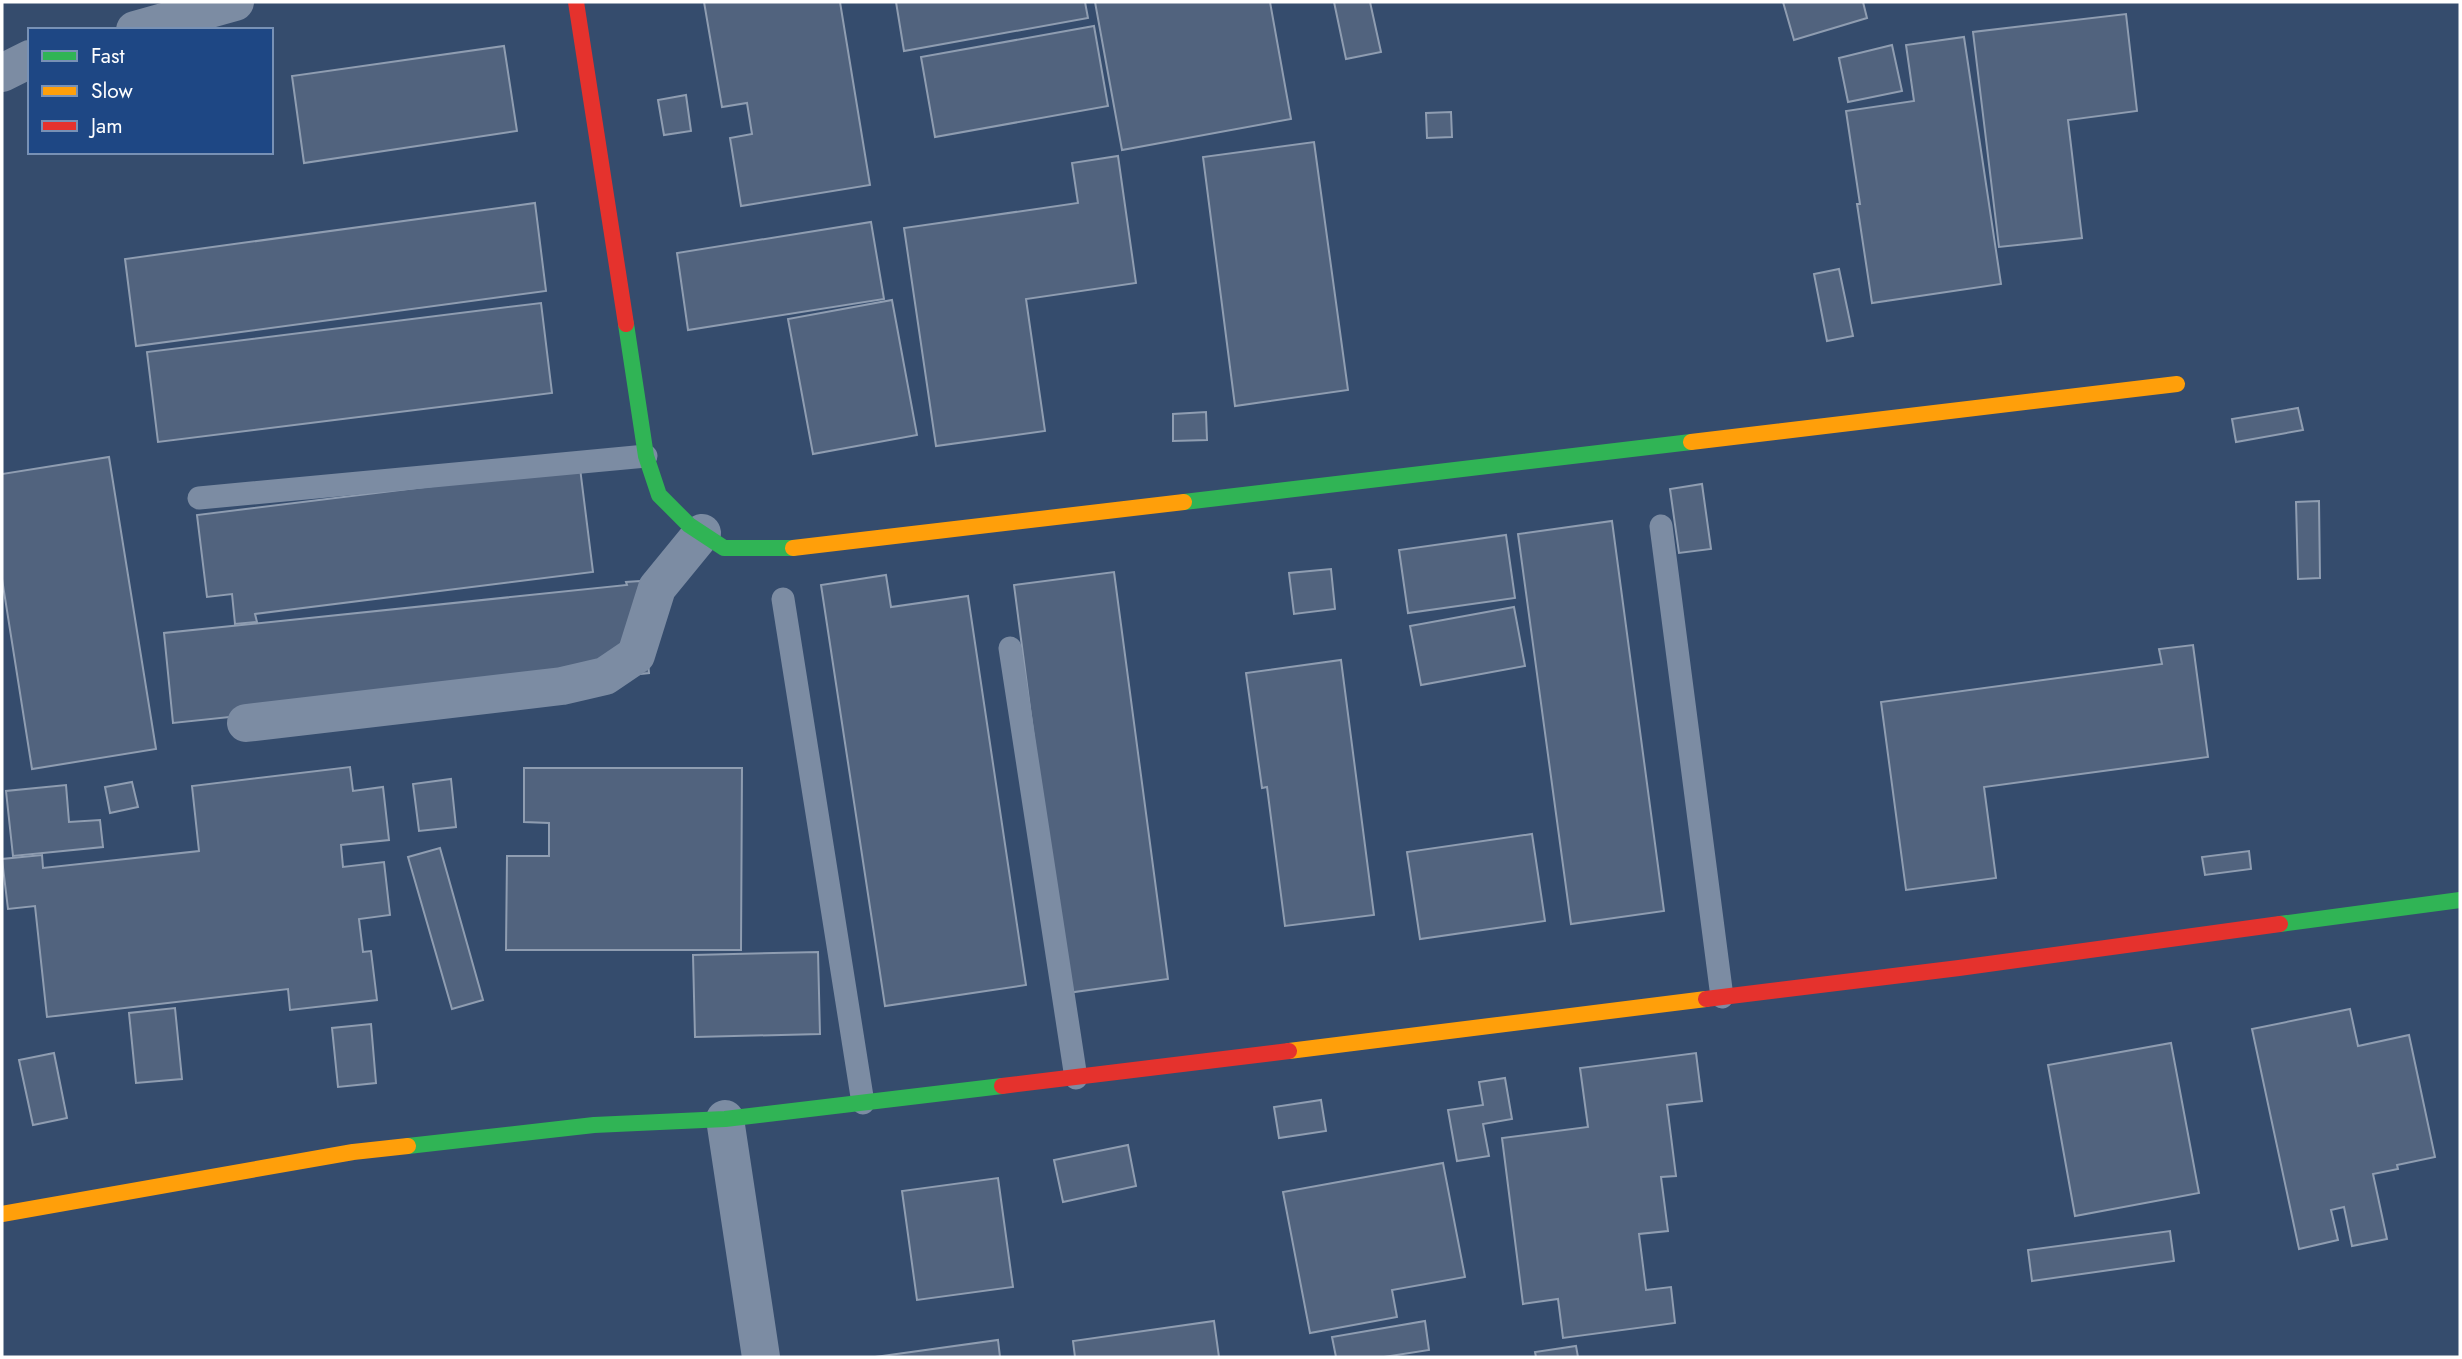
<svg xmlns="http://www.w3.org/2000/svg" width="2462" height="1359" viewBox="0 0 2462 1359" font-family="Jost,sans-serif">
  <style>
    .building { fill: #51637e; stroke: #8f9db1; stroke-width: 2 }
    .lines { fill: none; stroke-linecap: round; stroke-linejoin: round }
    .lane { stroke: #7c8ca3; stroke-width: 23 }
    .street { stroke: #7c8ca3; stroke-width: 38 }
    .fast { stroke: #30b455; stroke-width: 16 }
    .slow { stroke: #ff9f0a; stroke-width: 16 }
    .jam { stroke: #e5322d; stroke-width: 16 }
  </style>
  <rect width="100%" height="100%" fill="#354c6d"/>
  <g class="building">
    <polygon points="704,2 840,2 870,185 741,206 730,138 752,134 747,103 722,107"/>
    <polygon points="896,2 1085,2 1088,18 904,51"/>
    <polygon points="1095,2 1270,2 1291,119 1122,150"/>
    <polygon points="1334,2 1370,2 1381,52 1346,59"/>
    <polygon points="1783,2 1863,2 1867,18 1794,40"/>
    <polygon points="2126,14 2137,111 2068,120 2082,238 1999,247 1973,32"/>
    <polygon points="1094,26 1108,106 935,137 921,57"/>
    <polygon points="1964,37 2001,284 1872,303 1857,204 1860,204 1846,111 1914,101 1906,45"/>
    <polygon points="1892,45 1902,91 1848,102 1839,58"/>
    <polygon points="504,46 517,131 304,163 292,76"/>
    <polygon points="686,95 691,131 664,135 658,100"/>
    <polygon points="1451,112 1452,137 1427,138 1426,113"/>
    <polygon points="1314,142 1348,390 1235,406 1203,157"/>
    <polygon points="1118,156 1136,283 1026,299 1045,431 936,446 904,228 1078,203 1072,163"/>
    <polygon points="535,203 546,291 136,346 125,259"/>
    <polygon points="871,222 884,299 688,330 677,253"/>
    <polygon points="1839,269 1853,336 1827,341 1814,274"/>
    <polygon points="892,300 917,435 813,454 788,319"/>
    <polygon points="541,303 552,393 158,442 147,352"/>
    <polygon points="2298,408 2303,430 2236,442 2232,419"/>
    <polygon points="1206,412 1207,440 1173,441 1173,414"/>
    <polygon points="109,457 156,749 32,769 2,579 2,474"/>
    <polygon points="580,468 593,572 255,614 257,622 235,624 232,594 207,597 197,515"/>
    <polygon points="1702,484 1711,549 1679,553 1670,489"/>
    <polygon points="2319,501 2320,578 2298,579 2296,502"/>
    <polygon points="1612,521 1664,911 1571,924 1518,534"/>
    <polygon points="1506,535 1515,598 1408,613 1399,550"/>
    <polygon points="1331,569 1335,609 1294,614 1289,573"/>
    <polygon points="1114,572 1168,979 1067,993 1014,585"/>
    <polygon points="886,575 891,607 968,596 1026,985 885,1006 821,585"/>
    <polygon points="640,581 649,673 173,723 164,633 627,585 626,582"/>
    <polygon points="1514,607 1525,666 1421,685 1410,626"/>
    <polygon points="2193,645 2208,757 1984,787 1996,878 1906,890 1881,702 2162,664 2159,649"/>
    <polygon points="1341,660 1374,915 1285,926 1267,787 1262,788 1246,673"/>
    <polygon points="350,767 353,791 383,787 389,840 341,845 343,867 384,862 390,915 359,919 363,952 371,951 377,1000 290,1010 288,989 47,1017 35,906 8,909 2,859 42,855 43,868 199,851 192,786"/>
    <polygon points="524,768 742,768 741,950 506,950 507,856 549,856 549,823 524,822"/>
    <polygon points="451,779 456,827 419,831 413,784"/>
    <polygon points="132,782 138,807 110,813 105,787"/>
    <polygon points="66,785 69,822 100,820 103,847 13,856 6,791"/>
    <polygon points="1532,834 1545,921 1420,939 1407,852"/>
    <polygon points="440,848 483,1000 452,1009 408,857"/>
    <polygon points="2249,851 2251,869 2205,875 2202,857"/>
    <polygon points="818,952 820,1034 695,1037 693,955"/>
    <polygon points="175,1008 182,1079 136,1083 129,1013"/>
    <polygon points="2350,1009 2358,1046 2409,1035 2435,1157 2397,1165 2398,1169 2373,1174 2387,1239 2352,1246 2344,1207 2331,1210 2338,1240 2299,1249 2252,1029"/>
    <polygon points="371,1024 376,1083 338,1087 332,1028"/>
    <polygon points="2171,1043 2199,1193 2075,1216 2048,1065"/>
    <polygon points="54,1053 67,1118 33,1125 19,1060"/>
    <polygon points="1696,1053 1702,1101 1667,1105 1676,1176 1661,1177 1668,1231 1639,1234 1646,1290 1671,1287 1675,1323 1563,1338 1558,1299 1523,1304 1502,1138 1588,1127 1580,1068"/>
    <polygon points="1505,1078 1512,1119 1483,1124 1489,1156 1457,1161 1448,1110 1483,1105 1479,1082"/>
    <polygon points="1321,1100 1326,1131 1279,1138 1274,1107"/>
    <polygon points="1128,1145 1136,1186 1063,1202 1054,1160"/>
    <polygon points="1443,1163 1465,1277 1392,1290 1397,1317 1310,1333 1283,1192"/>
    <polygon points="998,1178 1013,1287 917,1300 902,1191"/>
    <polygon points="2170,1231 2174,1261 2032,1281 2028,1250"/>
    <polygon points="1214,1321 1219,1357 1075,1357 1073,1341"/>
    <polygon points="1425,1321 1429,1350 1384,1357 1336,1357 1332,1337"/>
    <polygon points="998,1340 1000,1357 875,1357"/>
    <polygon points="1576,1346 1578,1357 1536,1357 1535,1352"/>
  </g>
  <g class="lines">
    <g class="lane">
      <polyline points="199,498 646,456"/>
      <polyline points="1661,526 1722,997"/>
      <polyline points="783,599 863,1103"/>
      <polyline points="1010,648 1076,1078"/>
    </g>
    <g class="street">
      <polyline points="135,30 235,2"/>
      <polyline points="2,73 30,59"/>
      <polyline points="246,723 562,686 605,676 636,655 657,588 702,533"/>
      <polyline points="725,1119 761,1357"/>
    </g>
    <g class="fast">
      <polyline points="626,324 646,456 659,495 689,525 724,548 793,548"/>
      <polyline points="1184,502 1691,442"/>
      <polyline points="2280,924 2460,900"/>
      <polyline points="408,1146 594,1125 725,1119 1002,1086"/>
    </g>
    <g class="slow">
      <polyline points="1691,442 2177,384"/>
      <polyline points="793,548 1184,502"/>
      <polyline points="1289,1051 1706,999"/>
      <polyline points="2,1214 353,1152 408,1146"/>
    </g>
    <g class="jam">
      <polyline points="576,2 626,324"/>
      <polyline points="1706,999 1959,968 2280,924"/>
      <polyline points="1002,1086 1289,1051"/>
    </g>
  </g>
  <rect width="2462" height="1359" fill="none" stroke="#ffffff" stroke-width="7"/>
  <rect x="28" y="28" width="245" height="126" fill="#1e4784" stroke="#7891b5" stroke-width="2"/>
  <rect x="42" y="51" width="35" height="10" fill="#30b455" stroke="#7891b5" stroke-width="2"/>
  <text x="91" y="63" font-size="21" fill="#ffffff">Fast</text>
  <rect x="42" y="86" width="35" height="10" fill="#ff9f0a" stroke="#7891b5" stroke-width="2"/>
  <text x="91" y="98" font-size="21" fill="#ffffff">Slow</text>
  <rect x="42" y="121" width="35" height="10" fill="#e5322d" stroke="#7891b5" stroke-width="2"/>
  <text x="91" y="133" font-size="21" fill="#ffffff">Jam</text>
</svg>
